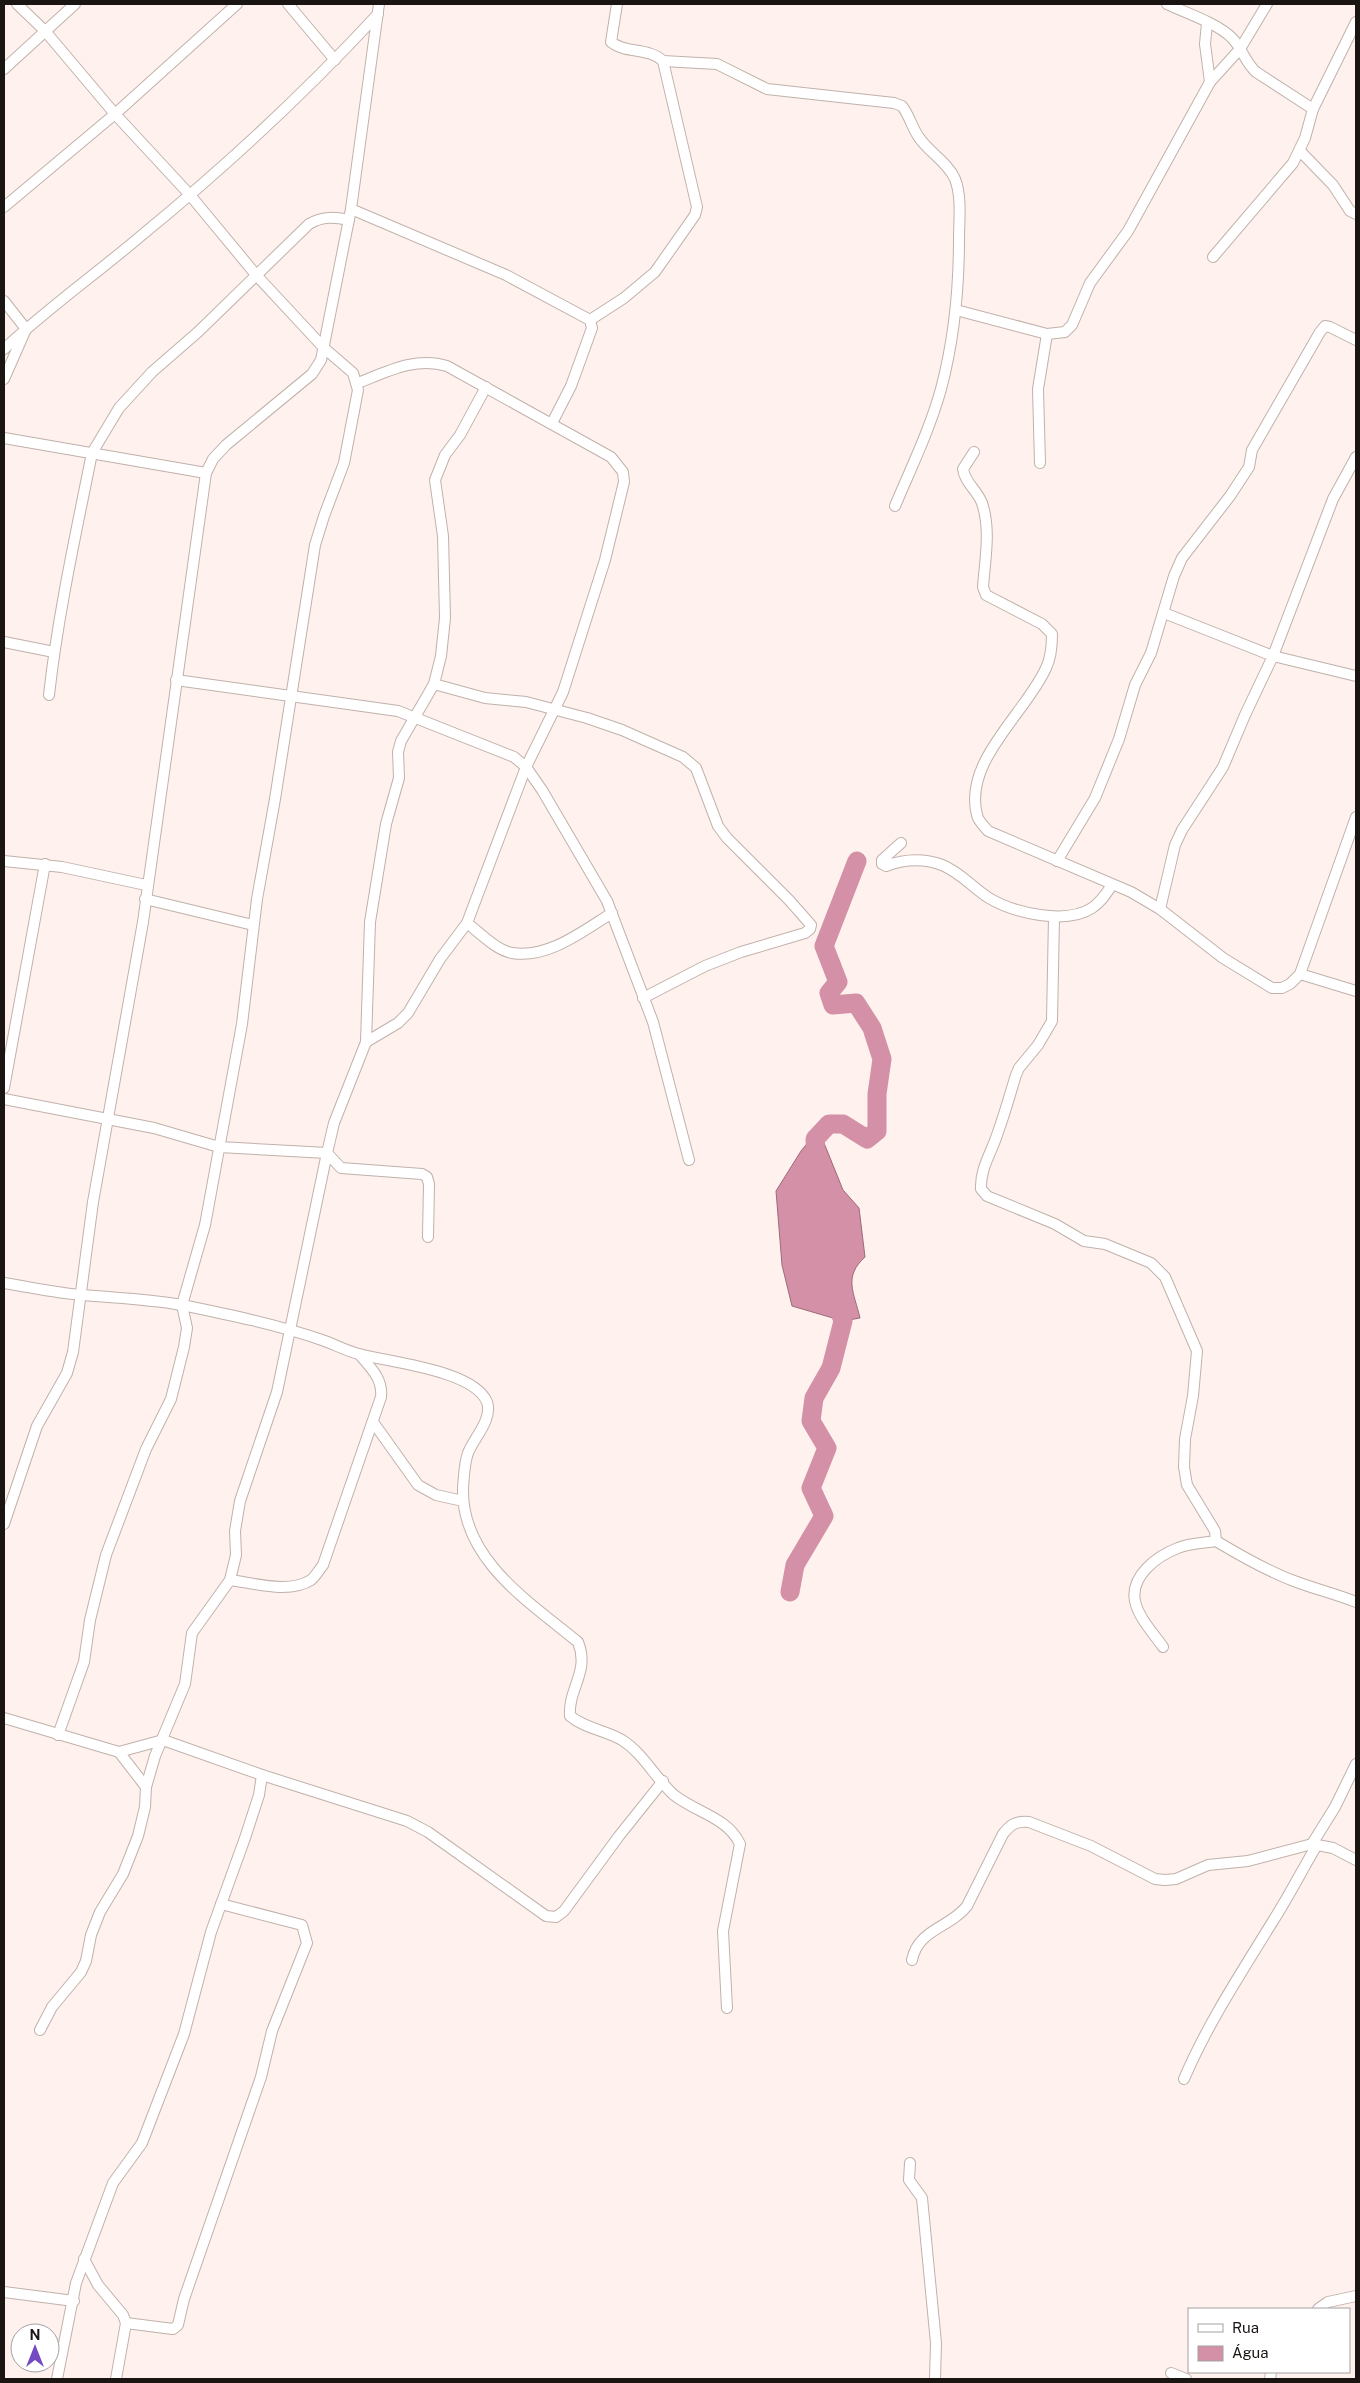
<svg xmlns="http://www.w3.org/2000/svg" width="1360" height="2383" viewBox="0 0 1360 2383" font-family="'Public Sans',sans-serif">
  <style>
    .water { fill: #d390a6; stroke: #9c6b7a }
    .lines { fill: none; stroke-linecap: round; stroke-linejoin: round }
    .river { stroke: #d390a6; stroke-width: 19 }
    .street-casing { stroke: #c0b1ab; stroke-width: 12 }
    .street { stroke: #fff; stroke-width: 10 }
  </style>
  <rect width="100%" height="100%" fill="#fff1ed"/>
  <path class="water" d="M 814,1135 L 822,1138 L 843,1190 L 859,1208 L 865,1257 C 843,1277 854,1292 860,1318 L 843,1321 L 792,1306 L 782,1265 L 776,1191 L 801,1151 Z"/>
  <g class="lines">
    <g class="river">
      <polyline points="816,1162 815,1139 829,1124 843,1124 867,1139 877,1131 877,1094 882,1059 872,1028 856,1003 833,1005 829,993 838,982 824,946 857,861"/>
      <polyline points="790,1592 795,1565 824,1516 811,1488 827,1448 811,1421 814,1398 831,1368 843,1321 835,1299"/>
    </g>
    <defs>
      <g id="street">
        <polyline points="17,4 45,31 115,114 190,195 257,276 324,348 353,373 358,390 344,463 324,516 315,545 275,799 257,899 242,1024 205,1225 182,1305 187,1328 184,1347 171,1399 146,1449 106,1555 90,1620 84,1662 58,1735"/>
        <polyline points="288,4 335,60"/>
        <path d="M 1167,4 C 1186,13 1217,23 1232,38 C 1242,48 1245,62 1256,72 L 1313,109"/>
        <polyline points="1207,23 1205,44 1210,82"/>
        <path d="M 663,61 L 717,64 L 767,89 L 894,103 L 902,106 C 909,115 912,127 918,136 C 928,152 947,161 955,179 C 962,197 959,220 959,239 C 959,290 954,340 941,389 C 930,429 911,468 895,506"/>
        <polyline points="4,69 75,4"/>
        <polyline points="1300,151 1333,185 1350,211 1356,214"/>
        <polyline points="4,207 115,114 237,4"/>
        <polyline points="351,209 506,275 590,320 592,328 571,386 552,423"/>
        <polyline points="1213,257 1293,163 1305,138 1313,109 1356,22"/>
        <polyline points="4,301 26,329 4,379"/>
        <polyline points="956,310 1047,334"/>
        <path d="M 590,320 L 624,298 L 655,272 L 695,215 L 697,207 L 663,61 C 648,47 626,54 611,42 L 617,4"/>
        <path d="M 4,349 C 48,308 96,274 142,235 C 225,167 305,93 378,14"/>
        <path d="M 358,383 C 386,372 416,356 447,366 L 611,457 L 623,472 L 624,482 L 605,560 L 563,692 L 526,767 L 467,923 L 440,959 L 408,1013 L 398,1023 L 366,1042"/>
        <polyline points="4,438 206,473"/>
        <path d="M 974,452 L 963,469 C 965,483 977,490 982,503 C 991,530 985,559 983,587 L 986,595 L 1042,624 L 1052,634 C 1052,645 1051,658 1046,668 C 1026,713 963,761 977,815 C 978,821 984,826 988,831 L 1131,892 L 1160,909 L 1223,958 L 1272,988 L 1282,988 L 1290,984 L 1300,974 L 1356,817"/>
        <polyline points="1040,463 1038,389 1047,334 1065,332 1072,325 1090,283 1128,231 1210,82 1240,49 1267,4"/>
        <polyline points="1164,613 1273,656 1356,676"/>
        <polyline points="4,642 54,652"/>
        <polyline points="176,680 398,711 514,757 526,767 542,790 607,901 653,1022 689,1160"/>
        <polyline points="434,684 485,698 526,702 587,718 622,730 683,757 696,768 718,826 727,838 789,900 811,925 810,929 805,933 741,952 705,966 643,998"/>
        <path d="M 49,695 C 58,614 76,533 92,453 L 119,408 L 152,372 L 198,332 L 309,224 C 323,216 334,217 349,220"/>
        <path d="M 901,843 L 882,860 L 882,864 L 886,866 C 905,859 923,858 942,865 C 960,872 973,888 989,898 C 1014,913 1066,925 1092,908 C 1101,902 1106,894 1112,885"/>
        <polyline points="4,861 62,867 146,885"/>
        <polyline points="1057,861 1095,798 1119,739 1135,685 1151,653 1174,576 1182,558 1230,496 1249,467 1252,450 1320,332 1325,326 1330,327 1356,340"/>
        <polyline points="145,899 253,925"/>
        <polyline points="1160,909 1175,845 1182,830 1223,767 1245,715 1273,656 1333,499 1356,457"/>
        <path d="M 1054,917 L 1052,1021 L 1038,1045 L 1019,1068 L 1016,1075 C 1010,1094 1005,1113 998,1132 C 992,1152 980,1168 981,1189 L 987,1196 L 1055,1224 L 1084,1241 L 1105,1244 L 1151,1263 L 1165,1277 L 1197,1351 L 1193,1396 L 1185,1439 L 1184,1467 L 1187,1485 L 1215,1531 L 1216,1541"/>
        <path d="M 467,923 C 480,933 496,950 512,953 C 548,959 583,931 612,913"/>
        <polyline points="1300,974 1356,991"/>
        <polyline points="4,1088 45,864"/>
        <polyline points="4,1099 154,1128 219,1147 327,1153 341,1168 422,1174 427,1177 429,1184 428,1237"/>
        <path d="M 4,1283 C 30,1287 56,1293 83,1295 C 116,1298 149,1299 182,1305 C 226,1314 279,1325 322,1340 C 334,1344 346,1351 359,1354 C 388,1362 474,1370 487,1402 C 493,1419 474,1438 468,1453 C 464,1464 464,1477 463,1488 C 461,1559 529,1602 578,1642 C 590,1672 568,1688 570,1716 C 586,1729 605,1730 622,1740 C 644,1754 655,1778 674,1795 C 697,1813 727,1817 740,1844 L 723,1931 L 727,2008"/>
        <polyline points="373,1422 418,1485 436,1495 463,1501"/>
        <polyline points="4,1524 37,1426 67,1373 73,1352 93,1202 143,922 206,473 213,459 226,445 312,374 321,360 351,209 379,4"/>
        <path d="M 230,1580 C 254,1583 289,1594 311,1580 C 315,1577 319,1570 323,1565 L 381,1397 C 383,1379 371,1368 359,1354"/>
        <path d="M 1163,1647 C 1154,1634 1138,1617 1135,1601 C 1130,1576 1157,1556 1178,1548 C 1189,1543 1204,1543 1216,1541 C 1241,1556 1267,1571 1294,1581 C 1315,1589 1336,1594 1356,1602"/>
        <polyline points="4,1718 119,1752 163,1740 262,1775 407,1821 428,1832 546,1916 556,1917 564,1911 619,1836 663,1781"/>
        <polyline points="119,1752 146,1787"/>
        <polyline points="1312,1844 1335,1807 1356,1764"/>
        <path d="M 912,1960 C 918,1929 950,1928 967,1906 L 1003,1834 C 1011,1824 1016,1821 1029,1822 L 1091,1846 L 1155,1879 L 1165,1880 L 1176,1879 L 1208,1865 L 1248,1861 L 1312,1844 L 1333,1848 L 1356,1860"/>
        <polyline points="40,2030 52,2007 81,1972 86,1961 91,1935 100,1912 123,1874 138,1836 145,1807 146,1787 155,1756 185,1684 192,1633 230,1580 236,1555 235,1531 240,1501 277,1392 327,1153 334,1123 366,1042 370,922 386,824 399,778 398,752 401,741 434,684 441,656 445,618 443,536 435,480 445,455 460,435 486,387"/>
        <path d="M 1184,2079 C 1208,2023 1241,1973 1273,1921 C 1289,1896 1302,1870 1317,1845"/>
        <polyline points="910,2163 909,2180 922,2198 936,2343 935,2379"/>
        <polyline points="84,2259 98,2285 123,2315 126,2323 116,2379"/>
        <polyline points="4,2292 74,2301"/>
        <polyline points="1318,2309 1328,2302 1356,2296"/>
        <polyline points="126,2323 173,2329 178,2325 184,2299 261,2077 272,2031 307,1943 302,1925 221,1904"/>
        <polyline points="1171,2373 1186,2379"/>
        <polyline points="57,2379 76,2283 113,2183 142,2143 184,2034 211,1932 245,1838 259,1795 262,1775"/>
        <polyline points="1270,2379 1271,2372"/>
      </g>
    </defs>
    <use href="#street" class="street-casing"/>
    <use href="#street" class="street"/>
  </g>
  <rect width="1360" height="2383" fill="none" stroke="#1a1413" stroke-width="10"/>
  <rect x="1188" y="2308" width="162" height="65" fill="#ffffff" stroke="#a3a1a1"/>
  <rect x="1198" y="2324" width="25" height="8" fill="#ffffff" stroke="#a3a1a1"/>
  <text x="1232" y="2333" font-size="15" fill="#1a1413">Rua</text>
  <rect x="1198" y="2346" width="25" height="15" fill="#d390a6" stroke="#a3a1a1"/>
  <text x="1232" y="2358" font-size="15" fill="#1a1413">Água</text>
  <g transform="translate(35 2348)"><circle r="24" fill="#ffffff" stroke="#a3a1a1"/>
  <path d="M0-4L9 19L0 12L-9 19Z" fill="#7549c2"/>
  <text y="-8" font-size="14" font-weight="bold" text-anchor="middle" fill="#1a1413">N</text>
  </g>
</svg>
